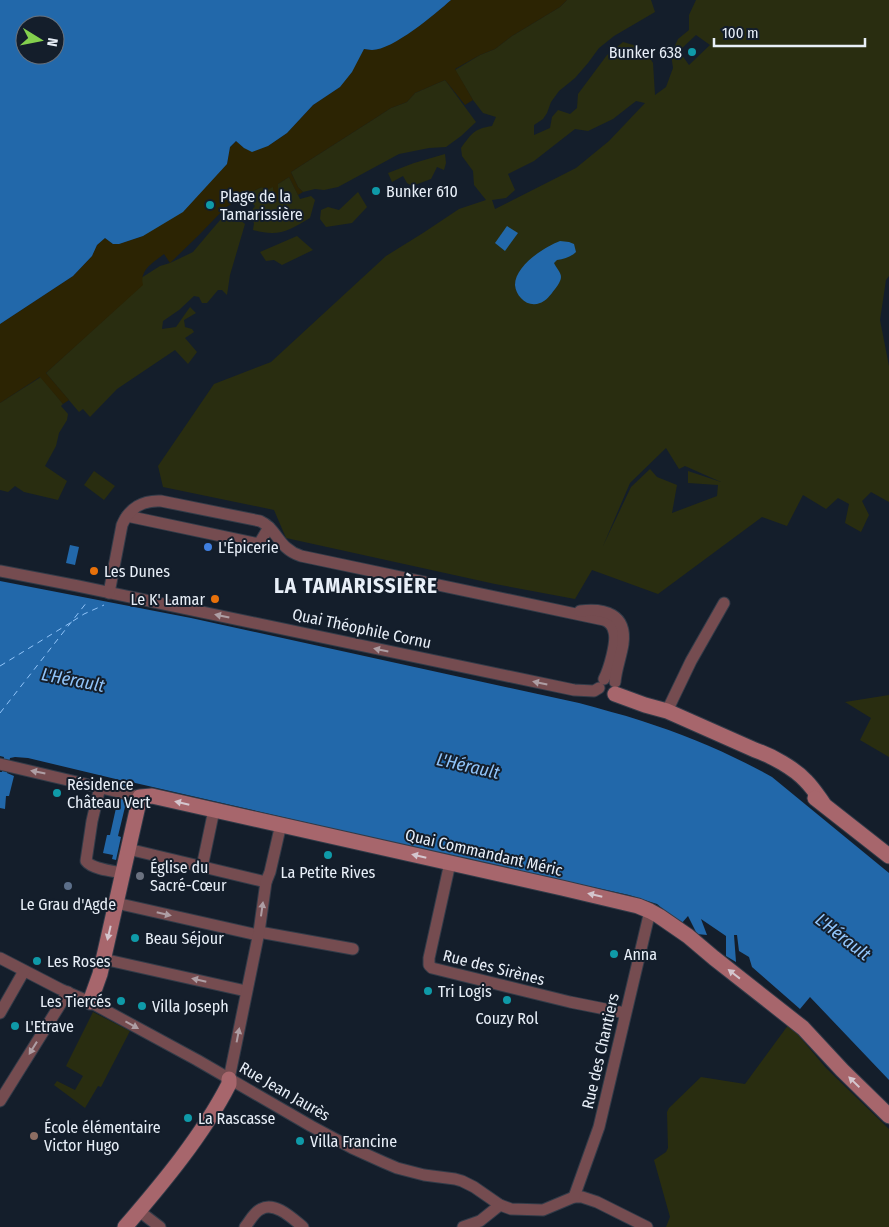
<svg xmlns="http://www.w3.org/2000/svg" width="889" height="1227" viewBox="0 0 889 1227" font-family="'Fira Sans Condensed',sans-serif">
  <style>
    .green { fill: #292d10; fill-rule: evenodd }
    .sand { fill: #2c2403 }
    .water { fill: #2268aa; fill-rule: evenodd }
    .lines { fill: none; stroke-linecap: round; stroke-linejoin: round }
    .ferry { stroke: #91c4f9; stroke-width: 1; stroke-dasharray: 6 5; stroke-linecap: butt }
    .street-casing { stroke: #323b48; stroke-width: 13 }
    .secondary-casing { stroke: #323b48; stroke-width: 17 }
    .street { stroke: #754c50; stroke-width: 11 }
    .secondary { stroke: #a7666c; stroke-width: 15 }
    .oneway { fill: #ae9ea4 }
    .oneway2 { fill: #d4c6ce }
    .culture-dot { fill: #0f9aa8; stroke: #141e2b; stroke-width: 2 }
    .shop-dot { fill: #3f7fe0; stroke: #141e2b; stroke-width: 2 }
    .food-dot { fill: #e8710a; stroke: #141e2b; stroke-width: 2 }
    .worship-dot { fill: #6b7280; stroke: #141e2b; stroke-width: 2 }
    .service-dot { fill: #5c6f8a; stroke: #141e2b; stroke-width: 2 }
    .education-dot { fill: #8d6e63; stroke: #141e2b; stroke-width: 2 }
    .labels { text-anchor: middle; stroke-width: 4; stroke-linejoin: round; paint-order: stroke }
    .poi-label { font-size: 16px; fill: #e8eff8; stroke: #141e2b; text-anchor: start }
    .street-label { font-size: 16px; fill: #e8eff8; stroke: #141e2b }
    .water-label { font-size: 18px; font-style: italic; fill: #91c4f9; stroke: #141e2b }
    .district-label { font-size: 21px; font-weight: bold; letter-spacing: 1px; fill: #e8eff8; stroke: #141e2b }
  </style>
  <rect width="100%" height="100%" fill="#141e2b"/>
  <g class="green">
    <path d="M 567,0 L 651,0 L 655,12 L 614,36 L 599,48 L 588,63 L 575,78 L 559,91 L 551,102 L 547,113 L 543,119 L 534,125 L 534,135 L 550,128 L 552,117 L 558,110 L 570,114 L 577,108 L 578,94 L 607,55 L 623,42 L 644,48 L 653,63 L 655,95 L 666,87 L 673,68 L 671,54 L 678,39 L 689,30 L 689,15 L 696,0 L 889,0 L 889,276 L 886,280 L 880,320 L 889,366 L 889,502 L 871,492 L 862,501 L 869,515 L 861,532 L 845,523 L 849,504 L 838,498 L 826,509 L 803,495 L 787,526 L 762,517 L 658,594 L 592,570 L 575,599 L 495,584 L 286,538 L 274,510 L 163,487 L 158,466 L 214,384 L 271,362 L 386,256 L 423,233 L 459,209 L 486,200 L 474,185 L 473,171 L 462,156 L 461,148 C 472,133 474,129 492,126 L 496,117 L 483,113 L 473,100 L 455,70 L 480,55 L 495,49 L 512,36 L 560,7 ZM 696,35 L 710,45 L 689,65 L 679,51 ZM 636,101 L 645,103 L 609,141 L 576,168 L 495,209 L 492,200 L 506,198 L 515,190 L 508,174 L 534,161 L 575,129 L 588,131 L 613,119 ZM 666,448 L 679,469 L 685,466 L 721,482 L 688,471 L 688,483 L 718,485 L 717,496 L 672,513 L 677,485 L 657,477 L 650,469 L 631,487 L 603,546 L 630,483 Z"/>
    <polygon points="445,80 476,122 461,136 446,147 429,148 399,154 338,187 324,190 315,189 303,192 298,187 291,172 374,119 391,108 407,102 415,93"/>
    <polygon points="445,154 446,163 444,170 437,167 431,179 412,186 407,183 403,176 392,182 388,173 414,163"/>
    <path d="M 289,177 L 300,199 L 311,196 L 315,200 L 310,218 C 288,231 279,237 253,230 L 254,223 L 248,215 L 255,206 L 245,195 L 262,187 L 278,184 Z"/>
    <polygon points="358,192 367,207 352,223 326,227 320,219 321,210 328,207 339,210"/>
    <polygon points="228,211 245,224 230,275 227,295 222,290 218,290 207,303 202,303 199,297 194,296 179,310 163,321 162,329 176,327 190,307 196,313 184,320 185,327 192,329 194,332 185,338 197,352 188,364 175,350 117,389 90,417 83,409 79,412 46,373 142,285 141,278 160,266 170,263 193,252 209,233"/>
    <polygon points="297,236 313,250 282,265 274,260 266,261 260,252"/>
    <polygon points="41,377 63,404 61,406 68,414 67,420 59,433 56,446 45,466 67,481 58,500 24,492 15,486 8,492 0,490 0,403"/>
    <polygon points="94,471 115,486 104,500 84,485"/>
    <polygon points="889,695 889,757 860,740 871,718 845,702"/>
    <polygon points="93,1012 130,1031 101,1087 98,1086 85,1108 54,1085 57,1081 75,1090 83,1076 66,1066"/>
    <polygon points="789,1024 826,1068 889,1129 889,1227 666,1227 670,1217 654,1160 666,1152 668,1148 667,1112 669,1108 701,1077 745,1084"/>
  </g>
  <path class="sand" d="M 451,0 L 567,0 L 560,7 L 512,36 L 495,49 L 480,55 L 455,69 L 473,100 L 465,105 L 445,80 L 415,93 L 407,102 L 391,108 L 374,119 L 291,172 L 298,187 L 303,192 L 298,195 L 289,177 L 278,184 L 278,200 L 274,201 L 273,187 L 265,191 L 262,187 L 245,195 L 225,208 L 199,235 L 170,263 L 164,254 C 154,262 139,270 143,285 L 46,373 L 69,400 L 63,404 L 40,377 L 0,403 L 0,324 L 73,276 L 92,256 L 97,245 L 105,238 L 113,244 L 119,244 L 143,236 L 227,164 L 230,147 L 237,141 L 244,148 L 268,146 L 287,133 L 313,105 L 340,87 L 364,49 C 367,49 369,50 372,50 C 393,49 435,14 451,0 Z"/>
  <g class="water">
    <path d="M 0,0 L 451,0 C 435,14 393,50 372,50 C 369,50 367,49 364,49 L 352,72 L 340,87 L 313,105 L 287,133 L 268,146 L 252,152 L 244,148 L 236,141 L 230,147 L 227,164 L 183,212 L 143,236 L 119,244 L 113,244 L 105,238 L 97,245 L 92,256 L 73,276 L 0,324 ZM 25,25 L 55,25 L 55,55 L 25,55 Z"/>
    <polygon points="507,226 518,233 505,251 495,243"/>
    <path d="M 560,241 L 569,242 L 574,244 L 576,252 C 571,257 564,259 557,260 L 554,263 C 556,268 561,272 561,277 C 561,282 555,289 552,293 C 549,297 544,302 540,303 C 528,308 516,297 515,285 C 515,266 544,247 560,241 Z"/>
    <polygon points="70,545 79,547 75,565 66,563"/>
    <path d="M 0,581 L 191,618 L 579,703 C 600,709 621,714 642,721 C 686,735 731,754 772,777 L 889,873 L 889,1080 L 810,997 L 800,1009 L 752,967 L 749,957 L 739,951 L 737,935 L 734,935 L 736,962 L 726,956 L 726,936 L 701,919 L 707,935 L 697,934 L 688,916 L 681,924 L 657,904 L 629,895 L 469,860 L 131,782 L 118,836 L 121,837 L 116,860 L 112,859 L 113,855 L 103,853 L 107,835 L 110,835 L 118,799 L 120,799 L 124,781 L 28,758 L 15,757 L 10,758 L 7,773 L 14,776 L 9,796 L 6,796 L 5,809 L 0,808 L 0,772 L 2,772 L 4,757 L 0,756 Z"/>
  </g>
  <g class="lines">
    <g class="ferry">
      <polyline points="73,621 84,614 104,605"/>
      <polyline points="0,666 70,623"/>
      <polyline points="0,713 87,602"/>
    </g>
    <defs>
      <g id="street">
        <polyline points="127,516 259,544 269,527"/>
        <polyline points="0,571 78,586 574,690 594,691 599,688"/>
        <path d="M 109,593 L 122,525 C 129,508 143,500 161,501 L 260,521 C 278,529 277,548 301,556 L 604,620 C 609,622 613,626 614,632 C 617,642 609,669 604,679"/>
        <path d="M 580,611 C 605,608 627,614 623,644 C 621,657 616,669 615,682"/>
        <polyline points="667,711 691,661 724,603"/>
        <polyline points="0,764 140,797"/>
        <path d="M 100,787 L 92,821 L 86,861 C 92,869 112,871 123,873"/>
        <polyline points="128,849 266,882"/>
        <polyline points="450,863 429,958 429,965 432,968 570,1002 625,1013"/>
        <polyline points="202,867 214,810"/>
        <polyline points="116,903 258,935"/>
        <polyline points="259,932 353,949"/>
        <polyline points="0,958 60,989 90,1002 197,1060 311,1126 352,1148 383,1162 397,1168 424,1175 455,1179 462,1181 474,1187 500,1205 511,1209 543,1210 574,1197 582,1197 597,1202 647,1227"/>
        <polyline points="103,959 246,991"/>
        <polyline points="0,1013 24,971"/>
        <polyline points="229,1079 259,932 266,882 270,872 281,824"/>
        <polyline points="0,1101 68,992"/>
        <polyline points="574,1197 599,1127 650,911"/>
        <polyline points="139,1211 160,1227"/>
        <path d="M 245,1227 C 250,1221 254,1212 261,1209 C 275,1201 293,1219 303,1227"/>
        <polyline points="463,1227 480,1221 500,1205"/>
      </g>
      <g id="secondary">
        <path d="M 615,694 L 645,705 L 667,711 L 755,750 C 772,756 794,768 806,781 C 813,788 818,796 823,803"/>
        <polyline points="815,798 889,856"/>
        <polyline points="90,1002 100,974 140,797 152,796 562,888 638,906 650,911 659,916 688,936 714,958 803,1028 842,1070 889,1116"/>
        <path d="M 125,1227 C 162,1184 203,1135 229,1084 L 229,1079"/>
      </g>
    </defs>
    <use href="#street" class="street-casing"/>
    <use href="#secondary" class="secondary-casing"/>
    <use href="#street" class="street"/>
    <use href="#secondary" class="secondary"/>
  </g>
  <defs><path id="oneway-solid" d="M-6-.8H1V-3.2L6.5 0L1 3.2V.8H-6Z" transform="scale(1.25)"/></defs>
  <g class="oneway">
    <use href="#oneway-solid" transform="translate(222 616) rotate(-168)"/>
    <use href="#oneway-solid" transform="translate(381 650) rotate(-168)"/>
    <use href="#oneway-solid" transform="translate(540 683) rotate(-168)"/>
    <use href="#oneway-solid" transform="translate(38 772) rotate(-169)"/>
    <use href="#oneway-solid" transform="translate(262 909) rotate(-82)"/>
    <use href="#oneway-solid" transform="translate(164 914) rotate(13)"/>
    <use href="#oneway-solid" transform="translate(199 980) rotate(-167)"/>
    <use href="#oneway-solid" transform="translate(132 1025) rotate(29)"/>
    <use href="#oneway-solid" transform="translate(238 1035) rotate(-79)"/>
    <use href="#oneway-solid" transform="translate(33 1048) rotate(122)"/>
  </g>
  <g class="oneway2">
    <use href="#oneway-solid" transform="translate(182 803) rotate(-167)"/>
    <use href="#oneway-solid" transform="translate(419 856) rotate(-167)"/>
    <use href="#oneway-solid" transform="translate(595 895) rotate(-167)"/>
    <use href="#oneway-solid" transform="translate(109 933) rotate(103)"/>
    <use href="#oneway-solid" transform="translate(734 974) rotate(-142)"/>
    <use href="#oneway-solid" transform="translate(854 1082) rotate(-136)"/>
  </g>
  <g class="culture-dot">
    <circle cx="692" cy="52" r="5"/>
    <circle cx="376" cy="191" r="5"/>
    <circle cx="210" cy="205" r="5"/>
    <circle cx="57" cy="793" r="5"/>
    <circle cx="328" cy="855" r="5"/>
    <circle cx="135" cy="938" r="5"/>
    <circle cx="614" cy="954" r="5"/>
    <circle cx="37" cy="961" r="5"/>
    <circle cx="428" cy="991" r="5"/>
    <circle cx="507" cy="1000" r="5"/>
    <circle cx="121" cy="1001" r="5"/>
    <circle cx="142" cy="1006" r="5"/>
    <circle cx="15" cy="1026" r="5"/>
    <circle cx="188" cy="1118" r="5"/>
    <circle cx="300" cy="1141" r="5"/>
  </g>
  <circle class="shop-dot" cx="208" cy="547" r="5"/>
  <g class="food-dot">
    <circle cx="94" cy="571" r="5"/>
    <circle cx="215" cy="599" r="5"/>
  </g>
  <circle class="worship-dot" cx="140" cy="876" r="5"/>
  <circle class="service-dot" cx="68" cy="886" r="5"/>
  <circle class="education-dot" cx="34" cy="1136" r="5"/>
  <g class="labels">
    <g class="poi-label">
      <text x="682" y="58" text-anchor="end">Bunker 638</text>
      <text x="386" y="197">Bunker 610</text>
      <text x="220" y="202">Plage de la<tspan x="220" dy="18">Tamarissière</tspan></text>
      <text x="218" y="553">L'Épicerie</text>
      <text x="104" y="577">Les Dunes</text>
      <text x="205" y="605" text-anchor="end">Le K' Lamar</text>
      <text x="67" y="790">Résidence<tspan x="67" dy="18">Château Vert</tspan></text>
      <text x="150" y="873">Église du<tspan x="150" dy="18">Sacré-Cœur</tspan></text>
      <text x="328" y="878" text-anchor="middle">La Petite Rives</text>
      <text x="68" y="910" text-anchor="middle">Le Grau d'Agde</text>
      <text x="145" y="944">Beau Séjour</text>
      <text x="624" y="960">Anna</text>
      <text x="47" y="967">Les Roses</text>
      <text x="438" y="997">Tri Logis</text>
      <text x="111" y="1007" text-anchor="end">Les Tiercés</text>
      <text x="152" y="1012">Villa Joseph</text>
      <text x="507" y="1024" text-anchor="middle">Couzy Rol</text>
      <text x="25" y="1032">L'Etrave</text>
      <text x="198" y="1124">La Rascasse</text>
      <text x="44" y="1133">École élémentaire<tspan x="44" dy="18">Victor Hugo</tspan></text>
      <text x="310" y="1147">Villa Francine</text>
    </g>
    <g class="street-label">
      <text transform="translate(362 628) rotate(12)" y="6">Quai Théophile Cornu</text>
      <text transform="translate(484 852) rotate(13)" y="6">Quai Commandant Méric</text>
      <text transform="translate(494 967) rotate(14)" y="6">Rue des Sirènes</text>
      <text transform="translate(600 1051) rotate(-77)" y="6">Rue des Chantiers</text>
      <text transform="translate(285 1091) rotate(30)" y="6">Rue Jean Jaurès</text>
    </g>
    <g class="water-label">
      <text transform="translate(73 680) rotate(11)" y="6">L'Hérault</text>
      <text transform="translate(468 766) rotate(13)" y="6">L'Hérault</text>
      <text transform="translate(843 937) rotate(38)" y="6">L'Hérault</text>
    </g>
    <g class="district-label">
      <text x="356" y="593">LA TAMARISSIÈRE</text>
    </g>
  </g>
  <g transform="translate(40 40) rotate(100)"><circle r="24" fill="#141e2b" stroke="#69727d"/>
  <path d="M0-4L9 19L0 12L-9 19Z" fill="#83d04e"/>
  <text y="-8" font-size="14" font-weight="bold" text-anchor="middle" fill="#e8eff8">N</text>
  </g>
  <path d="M714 38v8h151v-8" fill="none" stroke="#e8eff8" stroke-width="2.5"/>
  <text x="722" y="38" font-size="15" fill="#e8eff8" stroke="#141e2b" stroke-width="4" paint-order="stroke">100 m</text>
</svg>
